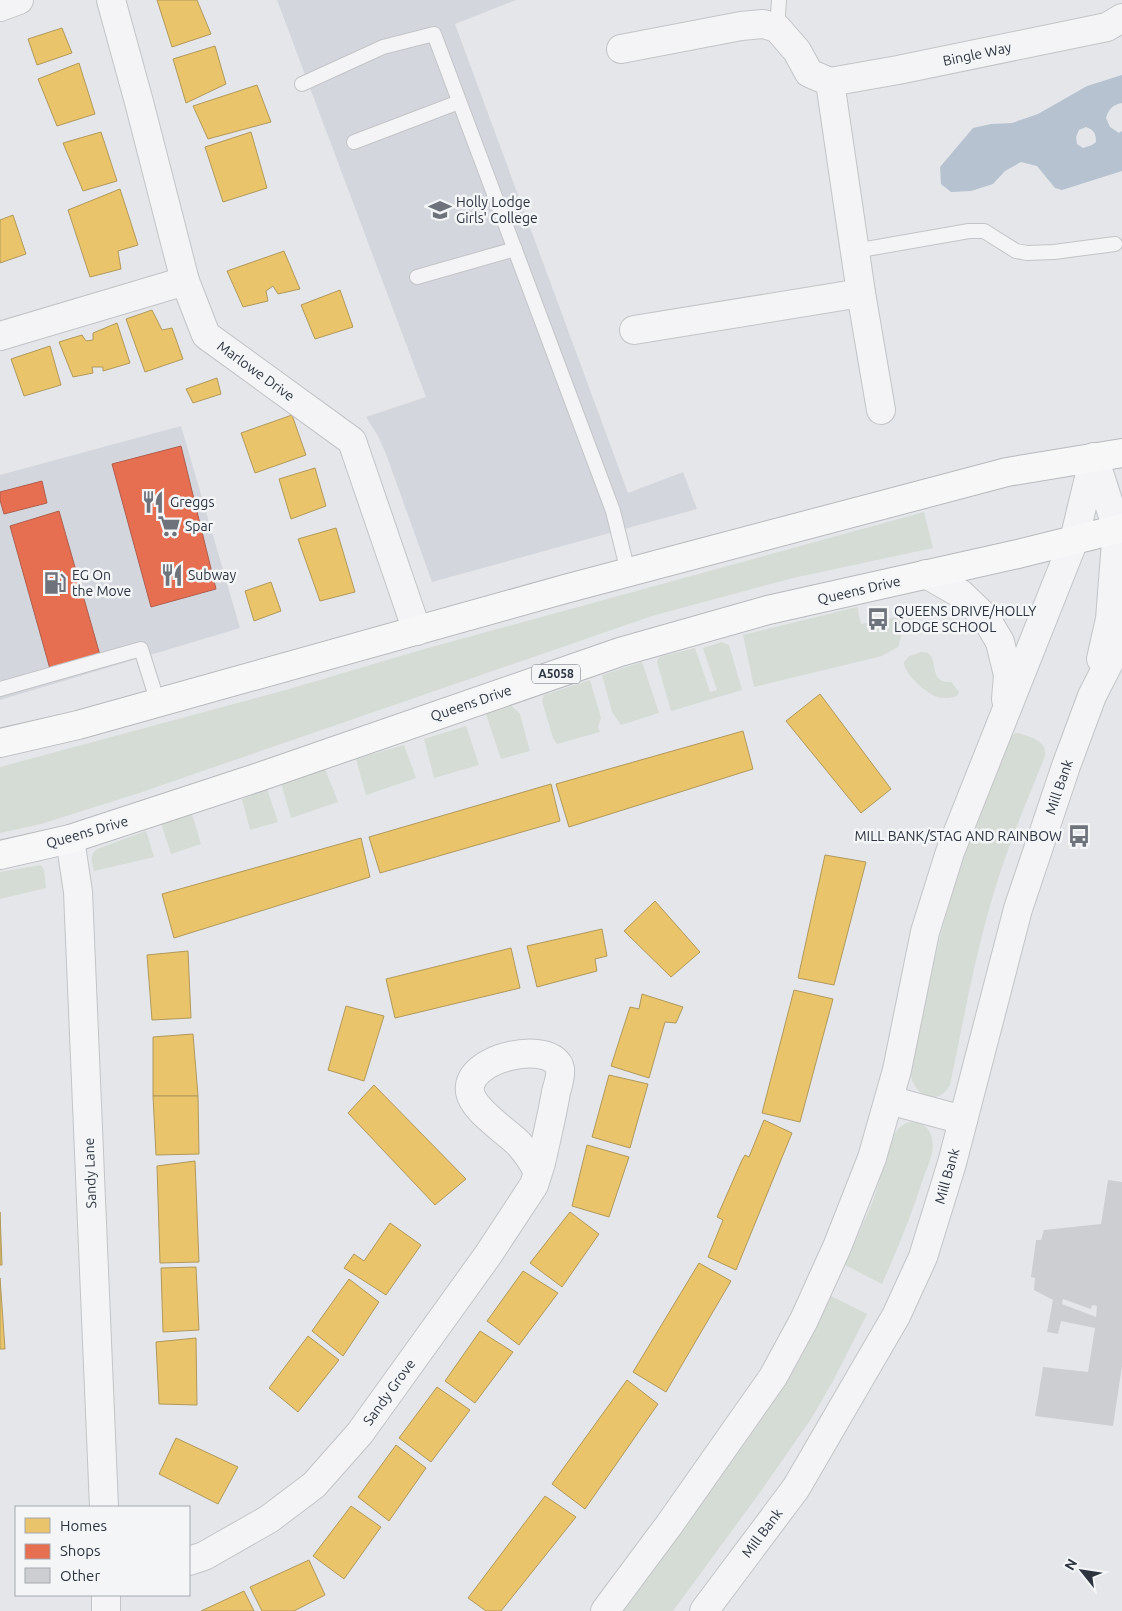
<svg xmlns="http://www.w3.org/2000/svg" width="1122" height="1611" viewBox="0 0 1122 1611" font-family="Ubuntu,sans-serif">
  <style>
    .built { fill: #d3d6dc }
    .green { fill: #d5dcd5 }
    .water { fill: #b6c2d0; fill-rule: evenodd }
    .homes { fill: #e9c46a; stroke: #b1995d }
    .shops { fill: #e76f51; stroke: #af5d4c }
    .building { fill: #cdced1; fill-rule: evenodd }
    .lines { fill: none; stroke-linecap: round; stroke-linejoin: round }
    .service-casing { stroke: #c3c4c7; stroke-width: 16 }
    .minor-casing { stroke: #c3c4c7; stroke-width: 30 }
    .tertiary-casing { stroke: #c3c4c7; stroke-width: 30 }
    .trunk-casing { stroke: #b7b9bd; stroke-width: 30 }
    .service { stroke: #f4f4f6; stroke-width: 14 }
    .minor { stroke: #f4f4f6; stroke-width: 28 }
    .tertiary { stroke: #f4f4f6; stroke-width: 28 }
    .trunk { stroke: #f7f7f8; stroke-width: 28 }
    .labels { text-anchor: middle; stroke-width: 5; stroke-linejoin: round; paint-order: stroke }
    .shield { fill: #f3f5f7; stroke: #686e77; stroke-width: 1 }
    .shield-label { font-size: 12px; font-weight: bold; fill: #2d3440 }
    .street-label { font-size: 14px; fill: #2d3440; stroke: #f3f5f7 }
    .poi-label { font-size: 14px; fill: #2d3440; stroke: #f3f5f7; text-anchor: start }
  </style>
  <rect width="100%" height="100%" fill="#e4e6e9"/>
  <g class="built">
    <polygon points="277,0 516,0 455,24 628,493 683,472 697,509 432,582 386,454 378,436 366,417 426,397"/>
    <polygon points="181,426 240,628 0,700 0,475"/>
  </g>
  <g class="green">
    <polygon points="924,512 933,548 793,578 652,616 139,793 41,824 0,833 0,767 286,690 421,650"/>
    <polygon points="857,607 861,624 898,617 902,632 898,647 882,656 754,687 743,635"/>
    <polygon points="722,642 729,645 742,690 671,711 657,662 659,657 695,648 710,692 717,690 703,648"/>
    <path d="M 922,652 C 942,651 925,684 951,682 L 959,692 L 957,696 C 952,698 942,699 937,697 C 927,694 903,673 904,662 L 909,656 Z"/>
    <polygon points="642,662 659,713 621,725 612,712 602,675"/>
    <polygon points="590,680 601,718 598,727 600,732 557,744 553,738 542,701 544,695"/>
    <polygon points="511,705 520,714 530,751 501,759 486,714"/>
    <polygon points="466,726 479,765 434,778 424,739"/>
    <path d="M 1015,733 L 1018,733 C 1030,737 1047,740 1045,756 C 1026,803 1006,850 992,899 C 974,960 963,1023 950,1085 C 937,1108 913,1095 910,1072 C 922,1018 932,962 948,908 C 965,849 988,792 1012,736 Z"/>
    <polygon points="404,745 416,778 366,795 356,759"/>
    <polygon points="325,769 338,802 291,818 281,783"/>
    <polygon points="267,789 278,822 250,830 242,799"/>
    <polygon points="192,814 201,844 171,854 161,823"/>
    <path d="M 146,831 L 154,857 L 94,871 C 92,862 89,856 97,849 Z"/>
    <polygon points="41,865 44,870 46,888 0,899 0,872"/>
    <path d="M 910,1122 C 921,1122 930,1127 932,1139 C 935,1151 928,1165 924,1176 C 912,1213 898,1248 882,1284 L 845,1265 L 873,1201 L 894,1135 C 898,1128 902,1124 910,1122 Z"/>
    <polygon points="831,1296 867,1314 833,1381 811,1419 761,1491 673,1611 623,1611 753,1432 798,1360"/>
  </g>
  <path class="water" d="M 1122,75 L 1122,103 C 1112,105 1109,109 1106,118 L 1110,127 L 1119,133 L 1122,131 L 1122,171 L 1062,190 L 1055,188 L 1037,166 L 1021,162 L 1005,171 L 993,184 L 971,191 L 951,192 L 941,184 L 940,167 L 973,128 L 991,124 L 1012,123 L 1038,114 L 1087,86 ZM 1086,127 C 1094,130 1096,133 1096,142 L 1092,145 L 1083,148 L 1077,144 L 1076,137 L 1079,130 Z"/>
  <g class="homes">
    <polygon points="157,0 197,0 211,34 172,47"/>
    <polygon points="62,28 72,53 37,65 28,39"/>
    <polygon points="215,46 226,84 186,103 173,59"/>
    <polygon points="79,63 95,114 57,126 38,79"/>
    <polygon points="257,85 271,122 208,139 193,106"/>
    <polygon points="101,132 117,181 83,191 63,143"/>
    <polygon points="251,132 267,188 223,202 205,147"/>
    <polygon points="120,189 138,245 118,251 121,269 90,277 68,210"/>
    <polygon points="13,215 26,254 0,263 0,220"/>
    <polygon points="284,251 300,289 278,294 273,286 266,291 268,301 243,307 227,271"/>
    <polygon points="340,290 353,327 315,339 301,305"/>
    <polygon points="152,310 162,330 172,328 183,359 145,372 126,319"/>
    <polygon points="117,323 130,363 103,371 103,367 92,367 93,373 73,377 59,342 82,335 86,341 93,340 93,333"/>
    <polygon points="50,346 61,385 24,396 11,359"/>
    <polygon points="217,378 221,394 193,403 186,389"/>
    <polygon points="292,415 306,455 255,473 241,433"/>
    <polygon points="315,468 326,506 291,519 279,479"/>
    <polygon points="336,528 355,592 320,601 298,539"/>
    <polygon points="271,582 281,611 254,621 245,591"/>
    <polygon points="820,694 891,789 861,813 786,721"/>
    <polygon points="743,731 753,769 569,827 556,784"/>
    <polygon points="551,784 560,821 380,873 369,837"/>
    <polygon points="361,838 370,877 174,938 162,894"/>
    <polygon points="825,855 866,862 834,985 798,978"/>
    <polygon points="655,901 700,952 671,977 624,931"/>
    <polygon points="602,929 607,956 595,959 597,971 537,987 527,946"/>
    <polygon points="511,948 520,988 395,1018 386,979"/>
    <polygon points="188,951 191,1018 152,1020 147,955"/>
    <polygon points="794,990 833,999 800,1122 762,1113"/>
    <polygon points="642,994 683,1007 676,1023 665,1022 649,1078 611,1066 630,1007 639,1009"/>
    <polygon points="346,1006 384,1016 364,1081 328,1070"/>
    <polygon points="193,1034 198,1096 153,1096 153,1037"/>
    <polygon points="609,1075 648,1084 630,1148 592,1137"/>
    <polygon points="374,1085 466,1179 435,1205 348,1113"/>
    <polygon points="153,1096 198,1096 199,1154 156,1155"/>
    <polygon points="764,1120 792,1133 736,1270 708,1257 723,1220 717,1217 742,1160 745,1155 749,1157"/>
    <polygon points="587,1145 629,1157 609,1217 572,1206"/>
    <polygon points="195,1161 199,1262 160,1263 157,1166"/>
    <polygon points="0,1212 2,1265 0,1265"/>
    <polygon points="570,1212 599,1234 562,1287 530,1263"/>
    <polygon points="390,1223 421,1245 386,1295 344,1268 354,1254 364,1261"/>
    <polygon points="699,1263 731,1281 666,1392 633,1372"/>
    <polygon points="196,1267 199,1330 163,1332 161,1268"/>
    <polygon points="523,1271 558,1293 519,1345 487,1321"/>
    <polygon points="0,1278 5,1349 0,1349"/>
    <polygon points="349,1279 379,1302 343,1356 312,1331"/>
    <polygon points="480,1331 513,1352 475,1403 445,1381"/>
    <polygon points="308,1336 339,1360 298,1412 269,1388"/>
    <polygon points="196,1338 197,1405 159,1404 156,1342"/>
    <polygon points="627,1380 658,1404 585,1509 552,1484"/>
    <polygon points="437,1387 470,1410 431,1462 399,1438"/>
    <polygon points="176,1438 238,1467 218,1504 159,1474"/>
    <polygon points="396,1445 426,1468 389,1521 358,1497"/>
    <polygon points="545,1496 576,1517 501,1611 486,1611 468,1598"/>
    <polygon points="351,1506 381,1527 344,1579 313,1556"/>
    <polygon points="309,1560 325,1595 294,1611 262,1611 250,1587"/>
    <polygon points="244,1591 254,1611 201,1611"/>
  </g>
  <g class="shops">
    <polygon points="181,446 216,589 151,607 112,464"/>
    <polygon points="42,481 47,503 4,514 0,500 0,492"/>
    <polygon points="59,511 100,655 50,669 10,526"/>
  </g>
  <path class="building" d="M 1108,1180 L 1122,1182 L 1122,1366 L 1113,1426 L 1035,1416 L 1043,1367 L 1088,1372 L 1095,1328 L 1061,1321 L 1058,1334 L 1047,1332 L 1053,1300 L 1034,1290 L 1035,1278 L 1031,1277 L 1036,1240 L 1041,1240 L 1044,1230 L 1101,1224 ZM 1063,1299 L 1091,1309 L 1092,1305 L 1097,1306 L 1096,1317 L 1062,1304 Z"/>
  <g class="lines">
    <defs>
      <g id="service">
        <polyline points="777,28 779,0"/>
        <polyline points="302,84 383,47 434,34 613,511 628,572"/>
        <polyline points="354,142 459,102"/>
        <polyline points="855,251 969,231 984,231 1016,251 1027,253 1054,252 1115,244"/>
        <polyline points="417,277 515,249"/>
        <polyline points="0,689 141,649 158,703"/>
      </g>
      <g id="minor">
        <polyline points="111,0 139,102 185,281 206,335 352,441 417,631"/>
        <polyline points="0,7 19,0"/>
        <polyline points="621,49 741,26 763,24 777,28 797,51 809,73 830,82 898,70 1107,27 1122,18"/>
        <polyline points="830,82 861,293 881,410"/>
        <polyline points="634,330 861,293"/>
        <polyline points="0,336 185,281"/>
        <polyline points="70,839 78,892 104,1507"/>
        <path d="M 189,1561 L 204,1556 L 269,1519 L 314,1485 L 360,1433 L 488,1255 L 534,1185 L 541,1163 C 546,1140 552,1116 556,1092 C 558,1085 561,1076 560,1069 C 554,1039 465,1056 470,1092 C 473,1110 506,1131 519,1144 C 527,1153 533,1162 538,1172"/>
        <polyline points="106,1611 106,1595"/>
      </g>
      <g id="tertiary">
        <polyline points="1094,457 1117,529 1110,619 1101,659"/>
        <polyline points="926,574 961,594 986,618 1000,642 1008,675 1006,699"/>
        <polyline points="889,1100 963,1120"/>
        <polyline points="605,1611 669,1525 773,1377 804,1320 837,1247 872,1158 897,1070 925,932 950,852 1074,540 1094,457"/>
        <polyline points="704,1611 796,1488 896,1316 923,1257 952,1163 1018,909 1066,766 1092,696 1122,637"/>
      </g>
      <g id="trunk">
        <polyline points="0,743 78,725 565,589 1007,472 1122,453"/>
        <polyline points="0,855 70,839 259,777 620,652 768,610 1018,554 1122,528"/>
      </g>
    </defs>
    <use href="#service" class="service-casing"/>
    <use href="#minor" class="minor-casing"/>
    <use href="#tertiary" class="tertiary-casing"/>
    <use href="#trunk" class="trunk-casing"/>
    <use href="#service" class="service"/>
    <use href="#minor" class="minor"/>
    <use href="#tertiary" class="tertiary"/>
    <use href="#trunk" class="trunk"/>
  </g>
  <defs>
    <symbol id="school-bare" viewBox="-9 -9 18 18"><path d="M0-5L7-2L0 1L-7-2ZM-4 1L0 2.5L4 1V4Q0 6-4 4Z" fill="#6d727b" stroke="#f3f5f7" stroke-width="2.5" paint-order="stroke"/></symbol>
    <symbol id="restaurant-bare" viewBox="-9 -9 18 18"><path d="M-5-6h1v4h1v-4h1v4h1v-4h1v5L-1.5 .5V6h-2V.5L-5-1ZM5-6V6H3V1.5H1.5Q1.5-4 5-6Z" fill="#6d727b" stroke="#f3f5f7" stroke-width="2.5" paint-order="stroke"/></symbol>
    <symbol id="supermarket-bare" viewBox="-9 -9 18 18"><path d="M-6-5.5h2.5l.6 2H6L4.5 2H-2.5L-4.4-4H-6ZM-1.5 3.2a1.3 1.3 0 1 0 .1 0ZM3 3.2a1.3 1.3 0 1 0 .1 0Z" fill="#6d727b" stroke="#f3f5f7" stroke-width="2.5" paint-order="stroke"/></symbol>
    <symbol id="fuel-bare" viewBox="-9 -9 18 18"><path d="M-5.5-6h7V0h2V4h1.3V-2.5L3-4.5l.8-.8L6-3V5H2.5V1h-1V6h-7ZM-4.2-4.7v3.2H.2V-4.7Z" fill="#6d727b" stroke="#f3f5f7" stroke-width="2.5" paint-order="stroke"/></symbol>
    <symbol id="bus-bare" viewBox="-9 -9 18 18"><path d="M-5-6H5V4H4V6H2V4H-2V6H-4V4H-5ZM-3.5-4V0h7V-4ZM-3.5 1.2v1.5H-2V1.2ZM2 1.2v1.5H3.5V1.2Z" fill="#6d727b" stroke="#f3f5f7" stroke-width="2.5" paint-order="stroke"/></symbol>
  </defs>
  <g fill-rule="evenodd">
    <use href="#school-bare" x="424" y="194" width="32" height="32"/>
    <use href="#restaurant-bare" x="137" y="486" width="32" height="32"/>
    <use href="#supermarket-bare" x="153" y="510" width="32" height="32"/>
    <use href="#restaurant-bare" x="156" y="559" width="32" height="32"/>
    <use href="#fuel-bare" x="39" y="567" width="32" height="32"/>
    <use href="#bus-bare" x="862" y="603" width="32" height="32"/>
    <use href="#bus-bare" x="1063" y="820" width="32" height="32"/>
  </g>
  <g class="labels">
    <rect class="shield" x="532" y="664.5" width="48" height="19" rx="4"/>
    <g class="shield-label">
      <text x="556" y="678">A5058</text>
    </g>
    <g class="street-label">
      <text transform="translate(977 54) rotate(-12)" y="5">Bingle Way</text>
      <text transform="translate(256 371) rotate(36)" y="5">Marlowe Drive</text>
      <text transform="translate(859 590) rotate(-13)" y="5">Queens Drive</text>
      <text transform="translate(471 703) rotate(-19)" y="5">Queens Drive</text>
      <text transform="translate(1059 787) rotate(-71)" y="5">Mill Bank</text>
      <text transform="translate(87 832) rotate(-16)" y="5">Queens Drive</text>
      <text transform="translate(90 1173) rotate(-92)" y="5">Sandy Lane</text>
      <text transform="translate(947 1176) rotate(-74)" y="5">Mill Bank</text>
      <text transform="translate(389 1392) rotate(-54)" y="5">Sandy Grove</text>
      <text transform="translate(762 1533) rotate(-53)" y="5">Mill Bank</text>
    </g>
    <g class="poi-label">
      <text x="456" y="207">Holly Lodge<tspan x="456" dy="16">Girls' College</tspan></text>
      <text x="170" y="507">Greggs</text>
      <text x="185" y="531">Spar</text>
      <text x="72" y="580">EG On<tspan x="72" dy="16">the Move</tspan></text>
      <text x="188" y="580">Subway</text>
      <text x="894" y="616">QUEENS DRIVE/HOLLY<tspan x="894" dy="16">LODGE SCHOOL</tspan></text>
      <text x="1062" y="841" text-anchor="end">MILL BANK/STAG AND RAINBOW</text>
    </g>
  </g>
  <rect x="15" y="1506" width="175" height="90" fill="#f3f5f7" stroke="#a4a8ae"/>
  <rect x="25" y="1518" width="25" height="15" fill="#e9c46a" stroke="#a4a8ae"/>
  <text x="60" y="1531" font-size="15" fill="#2d3440">Homes</text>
  <rect x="25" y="1544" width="25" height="15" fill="#e76f51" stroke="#a4a8ae"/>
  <text x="60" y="1556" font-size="15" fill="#2d3440">Shops</text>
  <rect x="25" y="1568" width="25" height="15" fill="#cdced1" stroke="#a4a8ae"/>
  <text x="60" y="1581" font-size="15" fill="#2d3440">Other</text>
  <g transform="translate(1082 1571) rotate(300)" stroke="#f3f5f7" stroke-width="4" paint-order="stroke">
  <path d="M0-4L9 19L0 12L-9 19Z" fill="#2d3440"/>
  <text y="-8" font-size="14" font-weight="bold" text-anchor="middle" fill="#2d3440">N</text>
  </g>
</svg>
